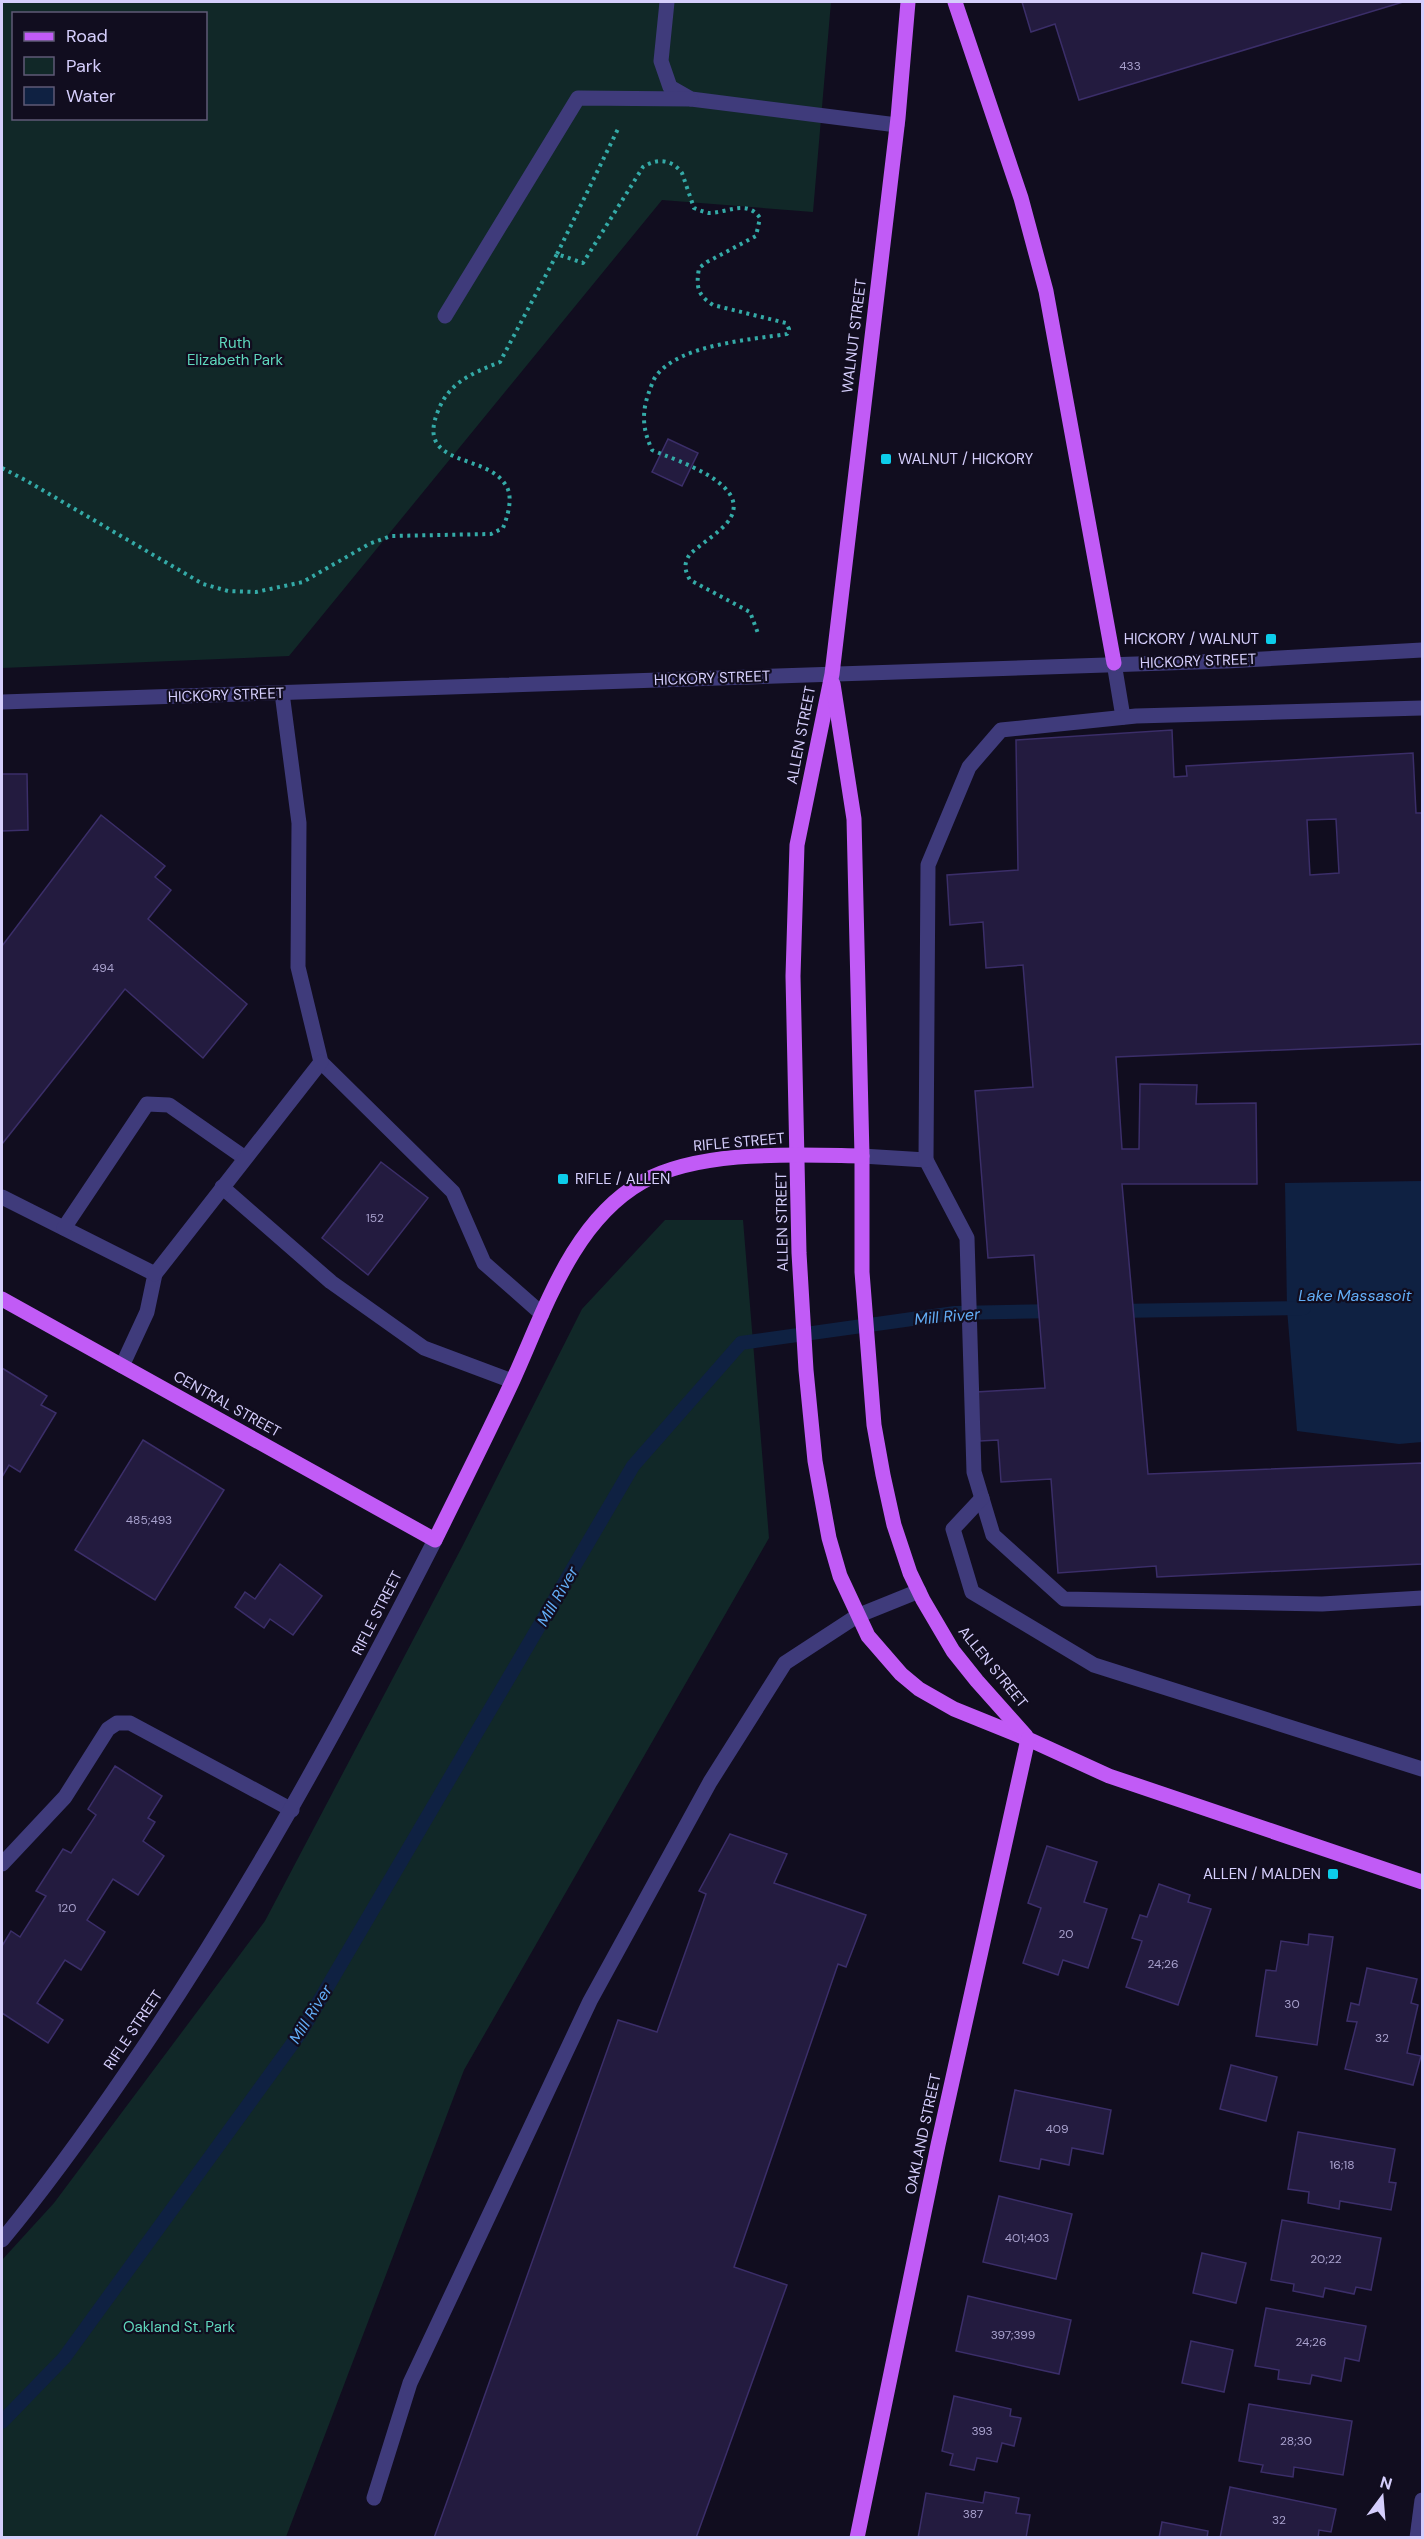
<svg xmlns="http://www.w3.org/2000/svg" width="1424" height="2539" viewBox="0 0 1424 2539" font-family="'DM Sans',sans-serif">
  <style>
    .green { fill: #112828; fill-rule: evenodd }
    .water { fill: #0f2142 }
    .lines { fill: none; stroke-linecap: round; stroke-linejoin: round }
    .stream { stroke: #0f2142; stroke-width: 14 }
    .building { fill: #231b3f; stroke: #3b2e69; stroke-width: 1.5; fill-rule: evenodd }
    .path { stroke: #34aaa7; stroke-width: 4; stroke-dasharray: 3 4.5; stroke-linecap: butt }
    .minor { stroke: #3f3b7b; stroke-width: 15 }
    .major { stroke: #c15bf6; stroke-width: 15 }
    .poi-dot { fill: #0dcdea; stroke: #110d1f; stroke-width: 2 }
    .labels { text-anchor: middle; stroke-width: 4.5; stroke-linejoin: round; paint-order: stroke }
    .number-label { font-size: 12px; fill: #a8a1cd }
    .street-label { font-size: 15px; fill: #d5cefc; stroke: #110d1f }
    .park-label { font-size: 15px; fill: #5fd8bd; stroke: #110d1f }
    .poi-label { font-size: 15px; fill: #d5cefc; stroke: #110d1f; text-anchor: start }
    .water-label { font-size: 16px; font-style: italic; fill: #62adf6; stroke: #110d1f }
  </style>
  <rect width="100%" height="100%" fill="#110d1f"/>
  <g class="green">
    <path d="M 2,2 L 831,2 L 813,212 L 662,200 L 289,656 L 2,668 ZM 14,14 L 206,14 L 206,118 L 14,118 Z"/>
    <polygon points="665,1220 743,1220 769,1538 464,2070 286,2537 2,2537 2,2260 54,2203 265,1921 463,1545 582,1309"/>
  </g>
  <polygon class="water" points="1422,1181 1422,1442 1399,1444 1297,1431 1287,1309 1285,1183"/>
  <g class="lines">
    <g class="stream">
      <polyline points="1116,1311 1304,1308"/>
      <polyline points="2,2422 64,2358 301,2032 633,1466 741,1343 955,1313 1058,1311"/>
    </g>
  </g>
  <g class="building">
    <polygon points="1022,2 1403,2 1079,100 1055,24 1031,32"/>
    <polygon points="668,439 698,453 682,486 652,472"/>
    <path d="M 1172,730 L 1174,777 L 1187,776 L 1186,766 L 1413,753 L 1416,813 L 1422,813 L 1422,1044 L 1116,1057 L 1122,1149 L 1139,1149 L 1140,1084 L 1197,1085 L 1196,1104 L 1256,1103 L 1257,1184 L 1122,1184 L 1148,1474 L 1422,1463 L 1422,1564 L 1157,1577 L 1156,1566 L 1058,1573 L 1051,1479 L 1001,1482 L 998,1440 L 980,1441 L 976,1392 L 1045,1388 L 1034,1255 L 988,1258 L 975,1091 L 1033,1087 L 1023,965 L 986,968 L 983,922 L 950,925 L 947,875 L 1018,870 L 1016,740 ZM 1336,819 L 1339,873 L 1310,875 L 1307,820 Z"/>
    <polygon points="2,774 27,774 28,830 2,831"/>
    <polygon points="101,815 165,866 155,877 171,890 148,919 247,1004 203,1058 125,989 2,1144 2,946"/>
    <polygon points="381,1162 428,1198 368,1275 322,1238"/>
    <polygon points="2,1368 47,1396 41,1405 56,1413 20,1472 9,1465 2,1477"/>
    <polygon points="143,1440 224,1490 155,1600 75,1550"/>
    <polygon points="280,1564 322,1596 293,1635 270,1619 264,1628 235,1607 245,1592 255,1599"/>
    <polygon points="115,1766 162,1796 148,1818 155,1822 143,1841 164,1856 138,1895 113,1879 87,1920 105,1932 81,1970 65,1960 37,2003 63,2020 48,2043 2,2013 2,1946 11,1931 20,1937 46,1896 36,1891 63,1849 71,1853 96,1815 88,1809"/>
    <polygon points="730,1834 787,1854 774,1883 866,1915 846,1967 838,1964 734,2267 787,2285 696,2538 434,2538 618,2020 657,2032 706,1894 699,1891"/>
    <polygon points="1047,1846 1097,1862 1084,1902 1107,1909 1088,1968 1063,1960 1058,1975 1023,1963 1041,1908 1028,1903"/>
    <polygon points="1159,1884 1190,1895 1188,1902 1211,1909 1178,2005 1126,1987 1142,1941 1132,1938 1140,1915 1147,1917"/>
    <polygon points="1309,1934 1333,1937 1317,2045 1256,2036 1266,1970 1276,1971 1281,1941 1308,1945"/>
    <polygon points="1367,1968 1417,1979 1411,2003 1418,2005 1407,2053 1421,2056 1413,2085 1345,2069 1357,2022 1347,2021 1351,2003 1359,2005"/>
    <polygon points="1231,2065 1277,2077 1266,2121 1220,2109"/>
    <polygon points="1015,2090 1111,2110 1103,2154 1072,2148 1069,2165 1041,2159 1039,2169 1000,2161"/>
    <polygon points="1298,2132 1395,2149 1389,2182 1396,2183 1391,2210 1340,2201 1339,2209 1308,2203 1309,2192 1288,2189"/>
    <polygon points="999,2196 1072,2214 1056,2279 983,2262"/>
    <polygon points="1282,2220 1381,2238 1371,2290 1356,2287 1354,2294 1325,2288 1323,2297 1293,2291 1294,2284 1271,2280"/>
    <polygon points="1202,2253 1246,2263 1236,2303 1193,2293"/>
    <polygon points="968,2296 1071,2320 1059,2374 956,2351"/>
    <polygon points="1266,2308 1366,2326 1359,2361 1345,2358 1341,2381 1312,2375 1310,2384 1278,2379 1279,2370 1255,2366"/>
    <polygon points="1191,2341 1233,2350 1224,2392 1182,2383"/>
    <polygon points="954,2396 1011,2409 1010,2416 1021,2418 1014,2446 1002,2443 997,2462 977,2458 974,2470 950,2465 953,2454 942,2451"/>
    <polygon points="1249,2404 1352,2421 1343,2475 1294,2467 1293,2477 1261,2472 1263,2465 1239,2461"/>
    <polygon points="1230,2487 1336,2509 1331,2532 1319,2530 1318,2538 1220,2538"/>
    <polygon points="985,2492 1019,2498 1016,2513 1030,2515 1026,2538 918,2538 926,2493 983,2503"/>
    <polygon points="1162,2522 1208,2531 1207,2538 1159,2538"/>
  </g>
  <g class="lines">
    <g class="path">
      <polyline points="557,254 618,129"/>
      <path d="M 2,468 L 27,481 L 203,584 L 228,591 L 256,592 L 303,582 L 369,544 L 391,536 L 491,534 L 503,528 C 508,515 514,496 505,484 C 485,453 415,467 438,411 C 449,382 473,373 500,362 L 557,254 L 583,263 L 643,167 C 657,158 672,159 682,173 L 694,208 C 699,210 704,212 709,213 C 727,213 747,199 760,218 L 756,236 L 707,262 L 699,268 C 696,286 697,295 713,305 L 786,323 L 789,329 L 787,334 C 750,340 680,344 656,376 C 653,380 651,387 649,392 C 641,414 643,430 652,450 C 677,461 759,486 726,524 C 716,535 701,544 690,554 C 683,564 685,571 690,580 L 750,612 L 759,636"/>
    </g>
    <g class="minor">
      <polyline points="667,2 661,61 670,87 691,99 897,125"/>
      <polyline points="445,316 578,98 691,99"/>
      <polyline points="1114,663 1123,717"/>
      <polyline points="282,693 299,823 298,967 321,1062 453,1192 484,1263 542,1314"/>
      <polyline points="2,702 1226,661 1422,650"/>
      <polyline points="862,1156 926,1160 967,1238 974,1472 993,1535 1064,1599 1322,1604 1422,1598"/>
      <polyline points="926,1160 928,865 969,767 1001,730 1136,716 1422,708"/>
      <polyline points="222,1187 331,1282 424,1348 512,1381"/>
      <polyline points="2,1197 155,1274 147,1312 122,1366"/>
      <polyline points="64,1228 147,1104 169,1105 245,1158"/>
      <polyline points="155,1274 321,1062"/>
      <polyline points="982,1498 953,1529 972,1592 1094,1665 1422,1769"/>
      <polyline points="2,1864 65,1797 108,1729 117,1723 130,1723 292,1810"/>
      <path d="M 2,2240 C 46,2187 87,2130 126,2073 C 243,1903 341,1724 435,1540"/>
      <polyline points="374,2498 410,2383 590,2001 710,1782 785,1663 857,1616 919,1591"/>
      <polyline points="1417,2538 1422,2500"/>
    </g>
    <g class="major">
      <polyline points="908,2 898,118 832,674 797,845 793,976 799,1253 806,1370 815,1461 829,1538 840,1576 868,1636 901,1674 919,1689 954,1709 1028,1739 1109,1776 1422,1882"/>
      <polyline points="955,2 1021,198 1046,291 1114,663"/>
      <polyline points="833,684 854,819 862,1156 862,1272 874,1425 883,1475 894,1525 910,1573 923,1600 953,1651 977,1681 1026,1736"/>
      <path d="M 2,1299 L 435,1540 C 461,1487 488,1434 513,1380 C 545,1310 572,1222 642,1182 C 700,1149 797,1155 862,1156"/>
      <polyline points="857,2538 938,2145 1028,1739"/>
    </g>
  </g>
  <g class="poi-dot">
    <rect x="880" y="453" width="12" height="12" rx="3"/>
    <rect x="1265" y="633" width="12" height="12" rx="3"/>
    <rect x="557" y="1173" width="12" height="12" rx="3"/>
    <rect x="1327" y="1868" width="12" height="12" rx="3"/>
  </g>
  <g class="labels">
    <g class="number-label">
      <text x="1130" y="70">433</text>
      <text x="103" y="972">494</text>
      <text x="375" y="1222">152</text>
      <text x="149" y="1524">485;493</text>
      <text x="67" y="1912">120</text>
      <text x="1066" y="1938">20</text>
      <text x="1163" y="1968">24;26</text>
      <text x="1292" y="2008">30</text>
      <text x="1382" y="2042">32</text>
      <text x="1057" y="2133">409</text>
      <text x="1342" y="2169">16;18</text>
      <text x="1027" y="2242">401;403</text>
      <text x="1326" y="2263">20;22</text>
      <text x="1013" y="2339">397;399</text>
      <text x="1311" y="2346">24;26</text>
      <text x="982" y="2435">393</text>
      <text x="1296" y="2445">28;30</text>
      <text x="973" y="2518">387</text>
      <text x="1279" y="2524">32</text>
    </g>
    <g class="street-label">
      <text transform="translate(854 336) rotate(-83)" y="5">WALNUT STREET</text>
      <text transform="translate(1198 661) rotate(-2)" y="5">HICKORY STREET</text>
      <text transform="translate(712 678) rotate(-2)" y="5">HICKORY STREET</text>
      <text transform="translate(226 695) rotate(-2)" y="5">HICKORY STREET</text>
      <text transform="translate(801 735) rotate(-79)" y="5">ALLEN STREET</text>
      <text transform="translate(739 1142) rotate(-5)" y="5">RIFLE STREET</text>
      <text transform="translate(782 1222) rotate(-91)" y="5">ALLEN STREET</text>
      <text transform="translate(227 1404) rotate(29)" y="5">CENTRAL STREET</text>
      <text transform="translate(377 1613) rotate(-63)" y="5">RIFLE STREET</text>
      <text transform="translate(993 1667) rotate(51)" y="5">ALLEN STREET</text>
      <text transform="translate(133 2030) rotate(-56)" y="5">RIFLE STREET</text>
      <text transform="translate(923 2134) rotate(-78)" y="5">OAKLAND STREET</text>
    </g>
    <g class="park-label">
      <text x="235" y="348">Ruth<tspan x="235" dy="17">Elizabeth Park</tspan></text>
      <text x="179" y="2332">Oakland St. Park</text>
    </g>
    <g class="poi-label">
      <text x="898" y="464">WALNUT / HICKORY</text>
      <text x="1259" y="644" text-anchor="end">HICKORY / WALNUT</text>
      <text x="575" y="1184">RIFLE / ALLEN</text>
      <text x="1321" y="1879" text-anchor="end">ALLEN / MALDEN</text>
    </g>
    <g class="water-label">
      <text x="1355" y="1301">Lake Massasoit</text>
      <text transform="translate(947 1316) rotate(-5)" y="6">Mill River</text>
      <text transform="translate(557 1596) rotate(-60)" y="6">Mill River</text>
      <text transform="translate(310 2014) rotate(-58)" y="6">Mill River</text>
    </g>
  </g>
  <rect width="1424" height="2539" fill="none" stroke="#d5cefc" stroke-width="6"/>
  <rect x="12" y="12" width="195" height="108" fill="#110d1f" stroke="#5f5a77" stroke-width="1.5"/>
  <rect x="24" y="32" width="30" height="9" fill="#c15bf6" stroke="#5f5a77" stroke-width="1.5"/>
  <text x="66" y="42" font-size="18" fill="#d5cefc">Road</text>
  <rect x="24" y="57" width="30" height="18" fill="#112828" stroke="#5f5a77" stroke-width="1.5"/>
  <text x="66" y="72" font-size="18" fill="#d5cefc">Park</text>
  <rect x="24" y="87" width="30" height="18" fill="#0f2142" stroke="#5f5a77" stroke-width="1.5"/>
  <text x="66" y="102" font-size="18" fill="#d5cefc">Water</text>
  <g transform="translate(1382 2497) rotate(16)" stroke="#110d1f" stroke-width="4.5" paint-order="stroke">
  <path d="M0-4.5L10 22L0 15L-10 22Z" fill="#d5cefc"/>
  <text y="-9" font-size="16" font-weight="bold" text-anchor="middle" fill="#d5cefc">N</text>
  </g>
</svg>
